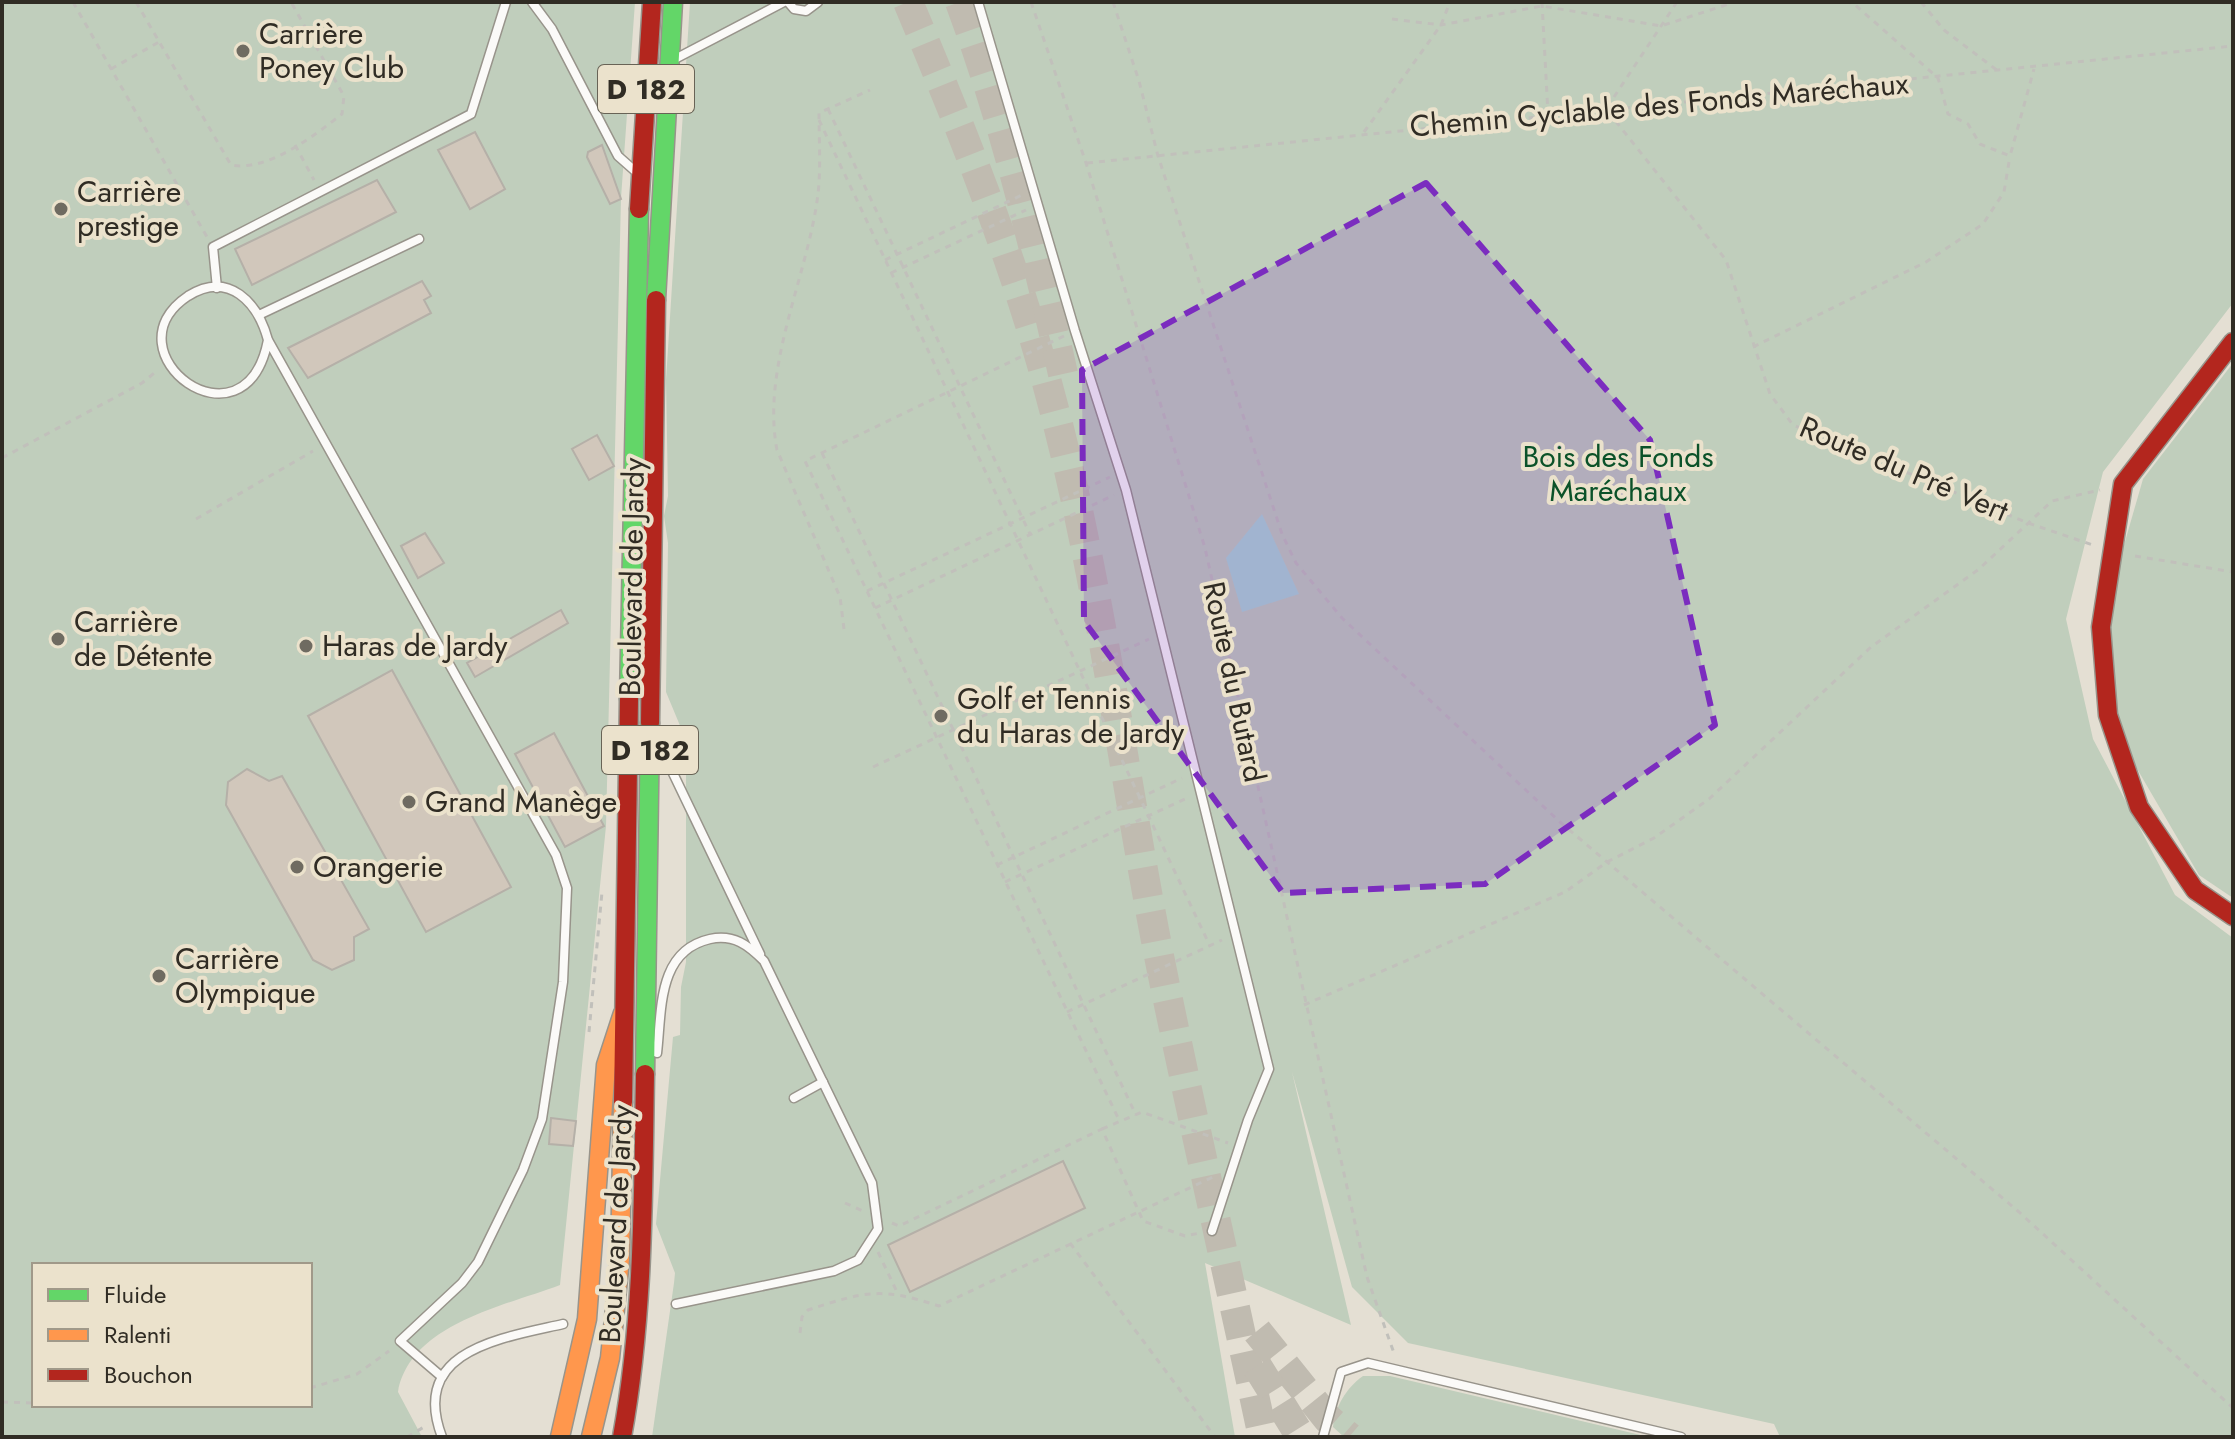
<svg xmlns="http://www.w3.org/2000/svg" width="2235" height="1439" viewBox="0 0 2235 1439" font-family="Jost,sans-serif">
  <style>
    .green { fill: #c0cebc; fill-rule: evenodd }
    .water { fill: #abd6d5 }
    .building { fill: #d1c7bb; stroke: #b5b0a8; stroke-width: 2 }
    .lines { fill: none; stroke-linecap: round; stroke-linejoin: round }
    .highway-tunnel { stroke: #c0bbb0; stroke-width: 30; stroke-dasharray: 30 15; stroke-linecap: butt }
    .lane-casing { stroke: #98948b; stroke-width: 11 }
    .fast-casing { stroke: #98948b; stroke-width: 21 }
    .slow-casing { stroke: #98948b; stroke-width: 21 }
    .jam-casing { stroke: #98948b; stroke-width: 21 }
    .path { stroke: #c1c0bb; stroke-width: 3; stroke-dasharray: 6 6; stroke-linecap: butt }
    .lane { stroke: #fbfaf8; stroke-width: 8 }
    .fast { stroke: #63d668; stroke-width: 18 }
    .slow { stroke: #ff974d; stroke-width: 18 }
    .jam { stroke: #b3261e; stroke-width: 18 }
    .marked { fill: #7b2cbf; fill-opacity: 0.2; stroke: #7b2cbf; stroke-width: 6; stroke-dasharray: 16 10; stroke-linejoin: round }
    .poi-dot { fill: #6f6b61; stroke: #ebe2cc; stroke-width: 3 }
    .labels { text-anchor: middle; stroke-width: 8; stroke-linejoin: round; paint-order: stroke }
    .shield { fill: #ebe2cc; stroke: #686356; stroke-width: 2 }
    .shield-label { font-size: 28px; font-weight: bold; fill: #302c24 }
    .poi-label { font-size: 30px; fill: #302c24; stroke: #ebe2cc; text-anchor: start }
    .street-label { font-size: 30px; fill: #302c24; stroke: #ebe2cc }
    .park-label { font-size: 30px; fill: #0b5229; stroke: #ebe2cc }
  </style>
  <rect width="100%" height="100%" fill="#e4dfd3"/>
  <g class="green">
    <path d="M 2,2 L 635,2 L 621,198 L 606,826 L 560,1285 C 505,1306 410,1324 398,1392 L 422,1437 L 2,1437 ZM 34,1265 L 310,1265 L 310,1405 L 34,1405 Z"/>
    <polygon points="690,2 2233,2 2233,303 2103,472 2066,619 2093,739 2175,895 2233,938 2233,1437 1780,1437 1774,1424 1408,1343 1352,1287 1292,1072 1351,1325 1205,1263 1235,1437 652,1437 674,1283 675,1273 656,1224 673,1037 680,1035 681,987 686,962 686,740 666,692 668,543 664,516 668,496 666,380"/>
    <polygon points="2233,363 2233,898 2199,875 2115,731 2103,618 2143,479"/>
    <path d="M 1363,1376 L 1390,1376 L 1649,1437 L 1344,1437 L 1333,1427 C 1335,1407 1346,1388 1363,1376 Z"/>
  </g>
  <polygon class="water" points="1262,514 1299,594 1242,612 1226,558"/>
  <g class="building">
    <polygon points="475,132 505,189 470,209 438,150"/>
    <polygon points="602,145 621,199 610,204 587,157 588,152"/>
    <polygon points="377,180 396,212 252,285 235,249"/>
    <polygon points="422,281 431,296 424,300 431,313 308,378 288,348"/>
    <polygon points="597,435 614,466 589,480 572,449"/>
    <polygon points="425,533 444,563 418,578 401,546"/>
    <polygon points="561,610 568,623 475,677 467,663"/>
    <polygon points="392,670 511,887 426,932 308,716"/>
    <polygon points="554,733 604,826 565,847 515,754"/>
    <polygon points="247,769 269,781 282,776 369,929 354,937 354,960 332,970 313,960 226,805 228,782"/>
    <polygon points="551,1118 576,1121 573,1146 549,1144"/>
    <polygon points="1063,1161 1085,1208 910,1292 888,1245"/>
  </g>
  <g class="lines">
    <g class="highway-tunnel">
      <path d="M 908,2 C 957,118 1005,237 1040,358 C 1098,558 1121,767 1162,971 C 1194,1127 1230,1282 1263,1437"/>
      <path d="M 960,2 C 1005,124 1035,247 1063,374"/>
      <polyline points="1257,1331 1328,1419 1349,1437"/>
      <polyline points="1257,1366 1301,1437"/>
    </g>
    <defs>
      <g id="lane">
        <polyline points="532,2 552,29 618,156 635,171"/>
        <polyline points="788,2 794,9 806,11 818,2"/>
        <polyline points="978,2 1075,331 1126,490 1269,1069 1248,1120 1212,1231"/>
        <polyline points="673,60 784,2"/>
        <polyline points="217,288 213,247 471,114 506,2"/>
        <polyline points="261,314 419,239"/>
        <path d="M 268,340 C 245,458 104,352 188,296 C 229,270 258,303 268,340 L 556,855 L 567,888 L 563,982 L 542,1119 L 523,1170 L 478,1262 L 462,1283 L 400,1341 L 442,1377"/>
        <polyline points="658,742 760,954"/>
        <path d="M 657,1053 C 662,1010 657,951 710,939 C 734,934 748,945 764,961 L 872,1183 L 878,1229 L 858,1260 L 834,1271 L 676,1304"/>
        <polyline points="794,1098 823,1082"/>
        <path d="M 442,1437 C 409,1350 502,1338 563,1324"/>
        <polyline points="1323,1437 1341,1372 1368,1363 1681,1437"/>
      </g>
      <g id="fast">
        <polyline points="656,300 673,2"/>
        <polyline points="629,699 639,209"/>
        <polyline points="645,1074 650,723"/>
      </g>
      <g id="slow">
        <polyline points="560,1437 587,1319 606,1065 623,1013"/>
        <polyline points="591,1437 610,1358 620,1259 623,1102"/>
      </g>
      <g id="jam">
        <polyline points="639,209 652,2"/>
        <polyline points="2233,342 2123,484 2101,627 2108,715 2139,807 2195,890 2233,916"/>
        <polyline points="650,723 656,300"/>
        <polyline points="623,1102 629,699"/>
        <path d="M 622,1437 C 644,1317 643,1196 645,1074"/>
      </g>
    </defs>
    <use href="#lane" class="lane-casing"/>
    <use href="#fast" class="fast-casing"/>
    <use href="#slow" class="slow-casing"/>
    <use href="#jam" class="jam-casing"/>
    <g class="path">
      <polyline points="73,2 207,237"/>
      <path d="M 136,2 L 231,165 C 267,172 314,136 342,114 L 344,96 L 291,2"/>
      <polyline points="1031,2 1086,163 1205,548 1367,1277 1395,1356"/>
      <polyline points="1113,2 1139,81 1158,156 1282,534 1296,563 1342,618 1560,822 2019,1212 2233,1408"/>
      <polyline points="1542,2 1548,114"/>
      <polyline points="1677,2 1606,109 1726,260 1770,394 1793,425 2028,523 2093,545"/>
      <polyline points="1845,2 1853,3 1938,78 1948,114 1968,124 1980,144 2010,156 2034,69"/>
      <polyline points="1921,2 1944,30 1998,71"/>
      <polyline points="1392,19 1441,25 1542,6 1661,26 1735,2"/>
      <polyline points="111,69 159,42"/>
      <polyline points="828,109 1030,534"/>
      <polyline points="819,120 1210,946"/>
      <polyline points="1364,132 1441,25 1450,2"/>
      <polyline points="295,145 314,180"/>
      <polyline points="1087,163 2233,46"/>
      <polyline points="885,260 1022,195"/>
      <polyline points="891,273 1026,210"/>
      <polyline points="1064,336 805,461 1120,1122"/>
      <polyline points="1753,347 1926,262 1983,224 2004,192 2010,156"/>
      <polyline points="822,453 1136,1115"/>
      <polyline points="2,458 142,383 158,370"/>
      <polyline points="196,519 313,451"/>
      <polyline points="2135,556 2233,572"/>
      <polyline points="867,591 1110,477"/>
      <polyline points="875,608 1114,495"/>
      <path d="M 844,629 L 840,597 L 777,450 C 761,366 808,276 818,194 C 821,168 819,140 819,113 L 870,90"/>
      <polyline points="873,767 1149,639"/>
      <polyline points="997,865 1182,778"/>
      <polyline points="1005,882 1187,798"/>
      <polyline points="1304,1005 1565,892 1607,862 1654,838 1709,799 1871,647 1979,569 2052,501 2100,490"/>
      <polyline points="1067,1012 1222,940"/>
      <polyline points="589,1032 602,892"/>
      <polyline points="1102,1129 1142,1112 1228,1143"/>
      <polyline points="845,1203 863,1211"/>
      <polyline points="892,1223 899,1226 1102,1129 1143,1221 1185,1236 1200,1233"/>
      <polyline points="1070,1243 1215,1437"/>
      <polyline points="878,1252 897,1292"/>
      <path d="M 800,1333 L 802,1317 L 808,1310 C 866,1291 881,1287 939,1306 L 1215,1176"/>
      <polyline points="310,1388 357,1374 389,1351"/>
      <polyline points="2,1402 34,1403"/>
      <polyline points="407,1437 424,1427"/>
    </g>
    <use href="#lane" class="lane"/>
    <use href="#fast" class="fast"/>
    <use href="#slow" class="slow"/>
    <use href="#jam" class="jam"/>
  </g>
  <path class="marked" d="M 1426,183 L 1650,440 L 1715,725 L 1485,884 L 1283,893 L 1084,621 L 1082,370 Z"/>
  <g class="poi-dot">
    <circle cx="243" cy="51" r="8"/>
    <circle cx="61" cy="209" r="8"/>
    <circle cx="58" cy="639" r="8"/>
    <circle cx="306" cy="646" r="8"/>
    <circle cx="941" cy="716" r="8"/>
    <circle cx="409" cy="802" r="8"/>
    <circle cx="297" cy="867" r="8"/>
    <circle cx="159" cy="976" r="8"/>
  </g>
  <g class="labels">
    <g class="shield">
      <rect x="598" y="65" width="96" height="48" rx="6"/>
      <rect x="602" y="726" width="96" height="48" rx="6"/>
    </g>
    <g class="shield-label">
      <text x="646" y="99">D 182</text>
      <text x="650" y="760">D 182</text>
    </g>
    <g class="poi-label">
      <text x="259" y="44">Carrière<tspan x="259" dy="34">Poney Club</tspan></text>
      <text x="77" y="202">Carrière<tspan x="77" dy="34">prestige</tspan></text>
      <text x="74" y="632">Carrière<tspan x="74" dy="34">de Détente</tspan></text>
      <text x="322" y="656">Haras de Jardy</text>
      <text x="957" y="709">Golf et Tennis<tspan x="957" dy="34">du Haras de Jardy</tspan></text>
      <text x="425" y="812">Grand Manège</text>
      <text x="313" y="877">Orangerie</text>
      <text x="175" y="969">Carrière<tspan x="175" dy="34">Olympique</tspan></text>
    </g>
    <g class="street-label">
      <text transform="translate(1659 105) rotate(-5)" y="10">Chemin Cyclable des Fonds Maréchaux</text>
      <text transform="translate(1904 469) rotate(23)" y="10">Route du Pré Vert</text>
      <text transform="translate(632 577) rotate(-89)" y="10">Boulevard de Jardy</text>
      <text transform="translate(1234 682) rotate(78)" y="10">Route du Butard</text>
      <text transform="translate(616 1224) rotate(-87)" y="10">Boulevard de Jardy</text>
    </g>
    <g class="park-label">
      <text x="1618" y="467">Bois des Fonds<tspan x="1618" dy="34">Maréchaux</tspan></text>
    </g>
  </g>
  <rect width="2235" height="1439" fill="none" stroke="#302c24" stroke-width="8"/>
  <rect x="32" y="1263" width="280" height="144" fill="#ebe2cc" stroke="#a09989" stroke-width="2"/>
  <rect x="48" y="1289" width="40" height="12" fill="#63d668" stroke="#a09989" stroke-width="2"/>
  <text x="104" y="1303" font-size="24" fill="#302c24">Fluide</text>
  <rect x="48" y="1329" width="40" height="12" fill="#ff974d" stroke="#a09989" stroke-width="2"/>
  <text x="104" y="1343" font-size="24" fill="#302c24">Ralenti</text>
  <rect x="48" y="1369" width="40" height="12" fill="#b3261e" stroke="#a09989" stroke-width="2"/>
  <text x="104" y="1383" font-size="24" fill="#302c24">Bouchon</text>
</svg>
